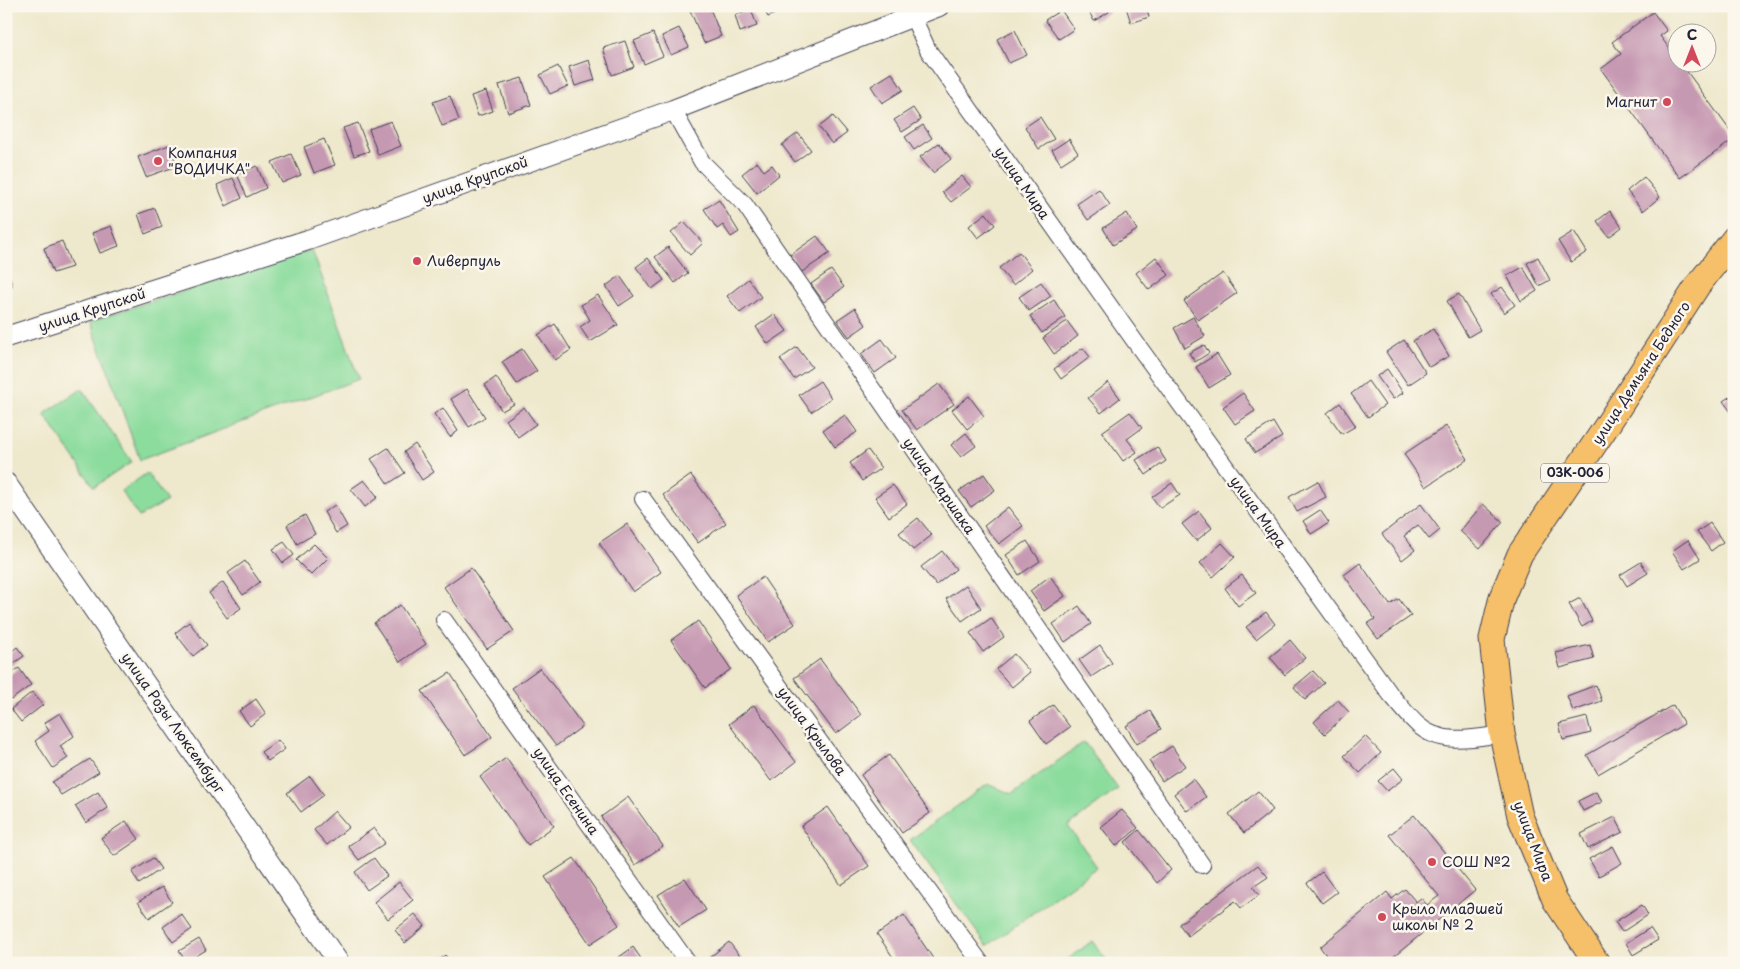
<svg xmlns="http://www.w3.org/2000/svg" width="1740" height="969" viewBox="0 0 1740 969" font-family="'Playpen Sans',sans-serif">
  <style>
    .green { fill: #8bdc9d; stroke: #567f6c }
    .building { fill: #c699b2 }
    .lines { fill: none; stroke-linecap: round; stroke-linejoin: round }
    .minor-casing { stroke: #414051; stroke-width: 18 }
    .tertiary-casing { stroke: #414051; stroke-width: 22 }
    .primary-casing { stroke: #414051; stroke-width: 27 }
    .minor { stroke: #fff; stroke-width: 16 }
    .tertiary { stroke: #fff; stroke-width: 20 }
    .primary { stroke: #f6c06b; stroke-width: 25 }
    .poi-dot { fill: #d1495b; stroke: #fbf7ec; stroke-width: 2 }
    .labels { text-anchor: middle; stroke-width: 5; stroke-linejoin: round; paint-order: stroke }
    .shield { fill: #fbf7ec; stroke: #636270; stroke-width: 1 }
    .shield-label { font-size: 12px; font-weight: bold; fill: #22223b }
    .poi-label { font-size: 14px; fill: #22223b; stroke: #fbf7ec; text-anchor: start }
    .street-label { font-size: 14px; fill: #22223b; stroke: #fbf7ec }
  </style>
  <rect width="100%" height="100%" fill="#fbf7ec"/>
  <filter id="ink" filterUnits="userSpaceOnUse"><feTurbulence type="fractalNoise" baseFrequency=".02" numOctaves="2"/><feDisplacementMap in="SourceGraphic" scale="10" xChannelSelector="R" yChannelSelector="G"/><feConvolveMatrix kernelMatrix="1 2 1 2 8 2 1 2 1" color-interpolation-filters="sRGB"/></filter>
  <filter id="wash" filterUnits="userSpaceOnUse"><feTurbulence type="fractalNoise" baseFrequency=".0096" numOctaves="4" result="noise"/><feDisplacementMap in="SourceGraphic" scale="20" xChannelSelector="R" yChannelSelector="G"/><feGaussianBlur stdDeviation="1.12" result="paint"/><feColorMatrix in="noise" values="0 0 0 0 0 0 0 0 0 0 0 0 0 0 0 0 0 1.4 0 .05"/><feComposite in="paint" operator="in"/></filter>
  <g filter="url(#wash)">
    <rect width="100%" height="100%" fill="#eee8cc"/>
    <g class="green">
      <polygon points="312,250 359,379 140,460 90,321"/>
      <polygon points="82,389 132,462 94,487 44,414"/>
      <polygon points="147,473 167,501 139,517 121,491"/>
      <polygon points="1084,742 1118,789 1068,826 1097,867 987,946 910,840 988,784 1012,794"/>
      <polygon points="1092,941 1109,963 1063,963"/>
    </g>
    <g id="blocks">
      <g class="building">
        <polygon points="693,6 709,6 721,36 704,43 689,8"/>
        <polygon points="762,6 779,6 781,11 768,17"/>
        <polygon points="1086,6 1105,6 1109,12 1094,21"/>
        <polygon points="1128,6 1146,6 1149,17 1131,23 1126,7"/>
        <polygon points="751,9 757,26 740,32 735,15"/>
        <polygon points="1061,10 1074,29 1059,39 1045,20"/>
        <polygon points="1653,12 1667,31 1660,36 1678,60 1678,62 1680,62 1734,136 1734,139 1680,178 1601,69 1621,54 1612,42"/>
        <polygon points="679,28 689,47 671,55 662,36"/>
        <polygon points="1015,30 1027,55 1009,63 997,39"/>
        <polygon points="653,33 663,56 644,64 634,41"/>
        <polygon points="625,41 634,67 612,75 603,48"/>
        <polygon points="589,60 595,80 575,86 569,67"/>
        <polygon points="558,66 568,86 550,94 540,75"/>
        <polygon points="892,73 903,90 882,103 871,86"/>
        <polygon points="522,78 531,105 508,113 499,85"/>
        <polygon points="486,91 493,111 478,116 471,96"/>
        <polygon points="450,96 459,120 442,126 433,102"/>
        <polygon points="913,108 921,120 902,132 894,120"/>
        <polygon points="833,116 847,133 832,144 819,127"/>
        <polygon points="1040,117 1054,139 1039,149 1025,127"/>
        <polygon points="391,121 401,146 378,155 369,129"/>
        <polygon points="358,123 369,151 354,156 343,128"/>
        <polygon points="923,125 932,138 914,150 905,137"/>
        <polygon points="798,133 811,150 795,162 782,145"/>
        <polygon points="324,139 335,165 314,173 304,147"/>
        <polygon points="1069,139 1078,153 1061,164 1052,150"/>
        <polygon points="939,143 951,159 933,173 920,157"/>
        <polygon points="169,145 177,166 146,177 138,157"/>
        <polygon points="291,154 301,175 282,183 272,162"/>
        <polygon points="757,162 764,171 772,165 779,175 757,193 742,174"/>
        <polygon points="257,166 266,188 247,197 237,174"/>
        <polygon points="962,176 971,187 951,202 942,192"/>
        <polygon points="1644,177 1660,197 1643,211 1627,191"/>
        <polygon points="233,178 242,198 226,206 217,185"/>
        <polygon points="1099,189 1110,205 1088,220 1077,204"/>
        <polygon points="719,200 739,232 731,237 723,225 717,229 704,209"/>
        <polygon points="155,208 162,227 145,234 138,214"/>
        <polygon points="1610,211 1622,227 1609,237 1597,221"/>
        <polygon points="986,213 995,225 978,238 969,226"/>
        <polygon points="1127,213 1137,230 1113,245 1103,228"/>
        <polygon points="684,222 703,243 690,255 671,233"/>
        <polygon points="111,226 119,246 100,253 92,233"/>
        <polygon points="1574,231 1587,252 1571,262 1558,241"/>
        <polygon points="817,236 830,253 802,272 790,255"/>
        <polygon points="62,241 72,267 53,273 44,248"/>
        <polygon points="668,247 688,273 675,283 655,257"/>
        <polygon points="1019,252 1032,269 1013,285 999,268"/>
        <polygon points="1156,257 1169,275 1149,290 1136,273"/>
        <polygon points="1538,257 1550,280 1539,286 1527,263"/>
        <polygon points="648,258 664,280 652,289 636,267"/>
        <polygon points="6,263 12,286 6,287"/>
        <polygon points="1523,267 1537,291 1521,301 1507,276"/>
        <polygon points="831,270 844,287 824,302 811,284"/>
        <polygon points="1223,273 1237,293 1198,320 1184,301"/>
        <polygon points="620,276 634,296 619,306 606,286"/>
        <polygon points="748,279 761,297 740,313 727,296"/>
        <polygon points="1041,282 1051,296 1029,311 1019,297"/>
        <polygon points="1502,287 1515,305 1504,313 1491,294"/>
        <polygon points="1459,294 1480,330 1468,337 1447,301"/>
        <polygon points="598,295 618,325 590,342 580,327 590,320 581,305"/>
        <polygon points="1054,300 1065,317 1042,333 1030,316"/>
        <polygon points="855,308 866,325 849,337 837,320"/>
        <polygon points="774,314 787,331 768,344 756,327"/>
        <polygon points="1193,317 1205,336 1185,348 1174,328"/>
        <polygon points="1067,321 1078,336 1054,354 1043,338"/>
        <polygon points="555,324 571,350 555,360 538,335"/>
        <polygon points="1433,329 1449,356 1429,367 1413,341"/>
        <polygon points="882,339 896,358 875,373 861,354"/>
        <polygon points="1404,340 1426,373 1408,385 1386,352"/>
        <polygon points="1204,345 1209,353 1195,362 1189,353"/>
        <polygon points="797,347 812,367 794,379 780,359"/>
        <polygon points="1083,348 1090,357 1061,379 1054,369"/>
        <polygon points="522,349 537,371 517,384 502,362"/>
        <polygon points="1217,354 1230,375 1209,388 1196,367"/>
        <polygon points="1387,369 1403,393 1393,399 1377,376"/>
        <polygon points="496,377 514,404 502,411 485,385"/>
        <polygon points="820,381 831,398 811,412 799,395"/>
        <polygon points="1368,381 1385,405 1368,417 1351,394"/>
        <polygon points="1108,382 1120,398 1101,413 1088,398"/>
        <polygon points="939,384 954,404 917,430 902,410"/>
        <polygon points="467,389 485,417 469,427 451,399"/>
        <polygon points="1243,393 1255,411 1235,424 1223,407"/>
        <polygon points="1734,394 1734,416 1723,401"/>
        <polygon points="969,396 984,416 967,429 952,410"/>
        <polygon points="1340,403 1356,426 1342,434 1327,413"/>
        <polygon points="524,407 536,424 518,437 506,420"/>
        <polygon points="443,408 458,431 450,437 434,414"/>
        <polygon points="1130,412 1142,428 1127,439 1137,452 1123,461 1102,432"/>
        <polygon points="845,415 857,432 835,447 823,430"/>
        <polygon points="1273,422 1282,437 1255,453 1246,439"/>
        <polygon points="1446,426 1468,459 1426,487 1404,454"/>
        <polygon points="966,433 976,446 961,457 951,445"/>
        <polygon points="415,444 434,472 422,480 404,452"/>
        <polygon points="1157,447 1166,461 1146,475 1136,460"/>
        <polygon points="388,448 405,473 388,484 371,459"/>
        <polygon points="868,450 881,468 862,481 850,463"/>
        <polygon points="984,474 995,490 971,507 959,491"/>
        <polygon points="691,475 726,523 698,543 663,495"/>
        <polygon points="364,480 378,497 365,507 351,489"/>
        <polygon points="1318,481 1326,497 1297,512 1289,497"/>
        <polygon points="1172,483 1180,495 1160,508 1152,497"/>
        <polygon points="893,485 907,504 889,517 875,497"/>
        <polygon points="1421,504 1440,530 1429,539 1418,525 1404,536 1415,550 1402,560 1382,534"/>
        <polygon points="1483,504 1503,522 1480,549 1460,531"/>
        <polygon points="335,505 347,526 336,533 324,512"/>
        <polygon points="1008,507 1023,526 999,544 984,526"/>
        <polygon points="1320,510 1329,523 1311,534 1303,521"/>
        <polygon points="1199,511 1212,528 1196,541 1182,524"/>
        <polygon points="305,515 315,534 297,544 287,525"/>
        <polygon points="918,518 932,535 913,550 899,533"/>
        <polygon points="1710,523 1723,542 1711,551 1697,532"/>
        <polygon points="627,524 661,572 633,592 599,543"/>
        <polygon points="1688,540 1700,559 1684,569 1672,551"/>
        <polygon points="1027,541 1040,561 1019,575 1006,555"/>
        <polygon points="284,542 294,555 283,563 273,549"/>
        <polygon points="1222,543 1235,557 1213,577 1200,563"/>
        <polygon points="314,544 328,558 311,575 296,560"/>
        <polygon points="942,551 956,569 936,585 921,567"/>
        <polygon points="245,561 260,582 243,595 228,573"/>
        <polygon points="1641,562 1648,573 1627,586 1620,575"/>
        <polygon points="1360,563 1390,605 1399,599 1411,616 1378,639 1367,624 1375,619 1344,575"/>
        <polygon points="471,568 514,631 487,649 444,587"/>
        <polygon points="1242,575 1256,593 1238,606 1225,588"/>
        <polygon points="1050,576 1065,596 1044,611 1030,591"/>
        <polygon points="763,577 795,624 768,642 736,595"/>
        <polygon points="223,582 241,608 227,618 209,593"/>
        <polygon points="966,585 981,608 962,621 946,599"/>
        <polygon points="1580,598 1592,621 1582,627 1569,604"/>
        <polygon points="400,605 426,644 400,662 374,623"/>
        <polygon points="1079,606 1091,624 1065,642 1053,624"/>
        <polygon points="1266,612 1275,624 1256,639 1246,627"/>
        <polygon points="991,618 1004,637 983,652 970,633"/>
        <polygon points="698,621 731,669 705,688 671,640"/>
        <polygon points="189,622 207,645 193,656 175,633"/>
        <polygon points="1290,640 1305,658 1285,675 1270,657"/>
        <polygon points="1100,645 1112,663 1091,677 1079,660"/>
        <polygon points="1590,645 1594,659 1560,668 1556,653"/>
        <polygon points="17,647 24,656 6,669 6,656"/>
        <polygon points="1014,654 1030,672 1012,687 996,669"/>
        <polygon points="820,659 861,715 836,734 794,678"/>
        <polygon points="19,668 31,685 11,700 6,693 6,677"/>
        <polygon points="540,668 583,726 556,746 512,688"/>
        <polygon points="1313,671 1324,683 1305,700 1294,687"/>
        <polygon points="450,673 492,737 465,755 422,691"/>
        <polygon points="1596,685 1602,701 1573,711 1567,696"/>
        <polygon points="32,692 43,705 21,722 11,709"/>
        <polygon points="256,699 266,714 250,726 239,711"/>
        <polygon points="1338,700 1349,712 1325,734 1314,722"/>
        <polygon points="754,705 796,762 771,781 729,724"/>
        <polygon points="1053,705 1070,727 1046,744 1030,721"/>
        <polygon points="1673,705 1684,724 1598,774 1587,755"/>
        <polygon points="1150,711 1161,729 1137,744 1126,726"/>
        <polygon points="60,713 74,736 60,746 68,758 53,768 35,741 49,731 44,723"/>
        <polygon points="1587,717 1591,733 1563,740 1559,724"/>
        <polygon points="1365,736 1381,753 1360,773 1344,756"/>
        <polygon points="278,740 285,749 268,761 261,752"/>
        <polygon points="1172,746 1185,766 1162,781 1149,761"/>
        <polygon points="889,755 930,813 902,833 861,775"/>
        <polygon points="506,758 554,826 528,845 480,777"/>
        <polygon points="90,759 99,772 61,795 52,782"/>
        <polygon points="1394,768 1403,779 1387,791 1378,781"/>
        <polygon points="310,776 324,795 301,812 287,793"/>
        <polygon points="1193,779 1206,797 1187,811 1174,794"/>
        <polygon points="1258,791 1273,810 1244,833 1229,814"/>
        <polygon points="98,792 108,808 86,823 75,806"/>
        <polygon points="1596,792 1602,802 1583,811 1578,801"/>
        <polygon points="628,797 663,846 635,865 601,817"/>
        <polygon points="828,807 869,866 841,885 801,826"/>
        <polygon points="1122,810 1138,828 1116,846 1101,827"/>
        <polygon points="335,811 349,827 327,845 314,830"/>
        <polygon points="1414,815 1475,890 1386,963 1332,963 1320,947 1387,892 1392,899 1405,889 1416,902 1421,898 1427,905 1439,896 1389,835"/>
        <polygon points="1615,817 1623,832 1588,849 1581,834"/>
        <polygon points="126,821 139,839 114,856 101,838"/>
        <polygon points="374,828 385,843 359,860 348,846"/>
        <polygon points="1139,830 1171,870 1157,883 1125,842"/>
        <polygon points="1613,846 1622,863 1599,876 1589,859"/>
        <polygon points="153,858 161,869 139,884 132,872"/>
        <polygon points="374,858 387,876 367,890 355,872"/>
        <polygon points="574,858 619,925 590,944 545,877"/>
        <polygon points="1258,865 1268,877 1253,887 1259,895 1241,908 1235,901 1188,936 1179,924"/>
        <polygon points="1322,872 1337,892 1322,903 1307,883"/>
        <polygon points="685,878 706,910 679,927 658,895"/>
        <polygon points="399,882 413,900 388,919 374,902"/>
        <polygon points="162,887 172,902 149,918 138,902"/>
        <polygon points="1642,905 1648,915 1622,932 1615,922"/>
        <polygon points="181,914 192,929 173,942 163,927"/>
        <polygon points="415,914 425,926 405,943 395,930"/>
        <polygon points="904,915 936,963 897,963 877,934"/>
        <polygon points="1650,928 1658,940 1633,955 1626,943"/>
        <polygon points="199,939 206,950 186,962 179,951"/>
        <polygon points="729,942 745,963 707,963 705,961"/>
        <polygon points="633,947 644,963 611,963"/>
        <polygon points="445,955 452,963 436,963"/>
      </g>
    </g>
  </g>
  <g filter="url(#ink)">
    <use href="#blocks" fill-opacity="0" stroke="#414051" stroke-width="1"/>
    <g class="lines">
      <defs>
        <g id="minor">
          <path d="M 913,17 L 928,50 L 1136,343 L 1391,695 C 1400,705 1408,716 1418,725 C 1441,746 1474,738 1502,734"/>
          <polyline points="673,110 702,162 745,205 1202,865"/>
          <polyline points="643,499 981,963"/>
          <polyline points="444,620 688,963"/>
        </g>
        <g id="tertiary">
          <polyline points="6,337 308,240 673,110 939,6"/>
          <polyline points="6,483 339,963"/>
        </g>
        <polyline id="primary" points="1597,963 1555,900 1520,816 1502,734 1492,639 1502,597 1520,554 1602,433 1698,285 1734,239"/>
      </defs>
      <use href="#minor" class="minor-casing"/>
      <use href="#tertiary" class="tertiary-casing"/>
      <use href="#primary" class="primary-casing"/>
      <use href="#minor" class="minor"/>
      <use href="#tertiary" class="tertiary"/>
      <use href="#primary" class="primary"/>
    </g>
  </g>
  <g class="poi-dot">
    <circle cx="1667" cy="102" r="5"/>
    <circle cx="158" cy="161" r="5"/>
    <circle cx="417" cy="261" r="5"/>
    <circle cx="1432" cy="862" r="5"/>
    <circle cx="1382" cy="917" r="5"/>
  </g>
  <g class="labels">
    <rect class="shield" x="1541" y="463.5" width="68" height="19" rx="4"/>
    <g class="shield-label">
      <text x="1575" y="477">03К-006</text>
    </g>
    <g class="poi-label">
      <text x="1657" y="107" text-anchor="end">Магнит</text>
      <text x="168" y="158">Компания<tspan x="168" dy="16">"ВОДИЧКА"</tspan></text>
      <text x="427" y="266">Ливерпуль</text>
      <text x="1442" y="867">СОШ №2</text>
      <text x="1392" y="914">Крыло младшей<tspan x="1392" dy="16">школы № 2</tspan></text>
    </g>
    <g class="street-label">
      <text transform="translate(475 180) rotate(-20)" y="5">улица Крупской</text>
      <text transform="translate(1022 183) rotate(55)" y="5">улица Мира</text>
      <text transform="translate(92 310) rotate(-18)" y="5">улица Крупской</text>
      <text transform="translate(1641 373) rotate(-57)" y="5">улица Демьяна Бедного</text>
      <text transform="translate(939 486) rotate(55)" y="5">улица Маршака</text>
      <text transform="translate(1258 512) rotate(54)" y="5">улица Мира</text>
      <text transform="translate(173 723) rotate(55)" y="5">улица Розы Люксембург</text>
      <text transform="translate(812 731) rotate(54)" y="5">улица Крылова</text>
      <text transform="translate(566 791) rotate(55)" y="5">улица Есенина</text>
      <text transform="translate(1533 841) rotate(69)" y="5">улица Мира</text>
    </g>
  </g>
  <rect width="1740" height="969" fill="none" stroke="#fbf7ec" stroke-width="25"/>
  <g transform="translate(1692 48)"><circle r="24" fill="#fbf7ec" stroke="#a4a2a5"/>
  <path d="M0-4L9 19L0 12L-9 19Z" fill="#d1495b"/>
  <text y="-8" font-size="14" font-weight="bold" text-anchor="middle" fill="#22223b">С</text>
  </g>
</svg>
